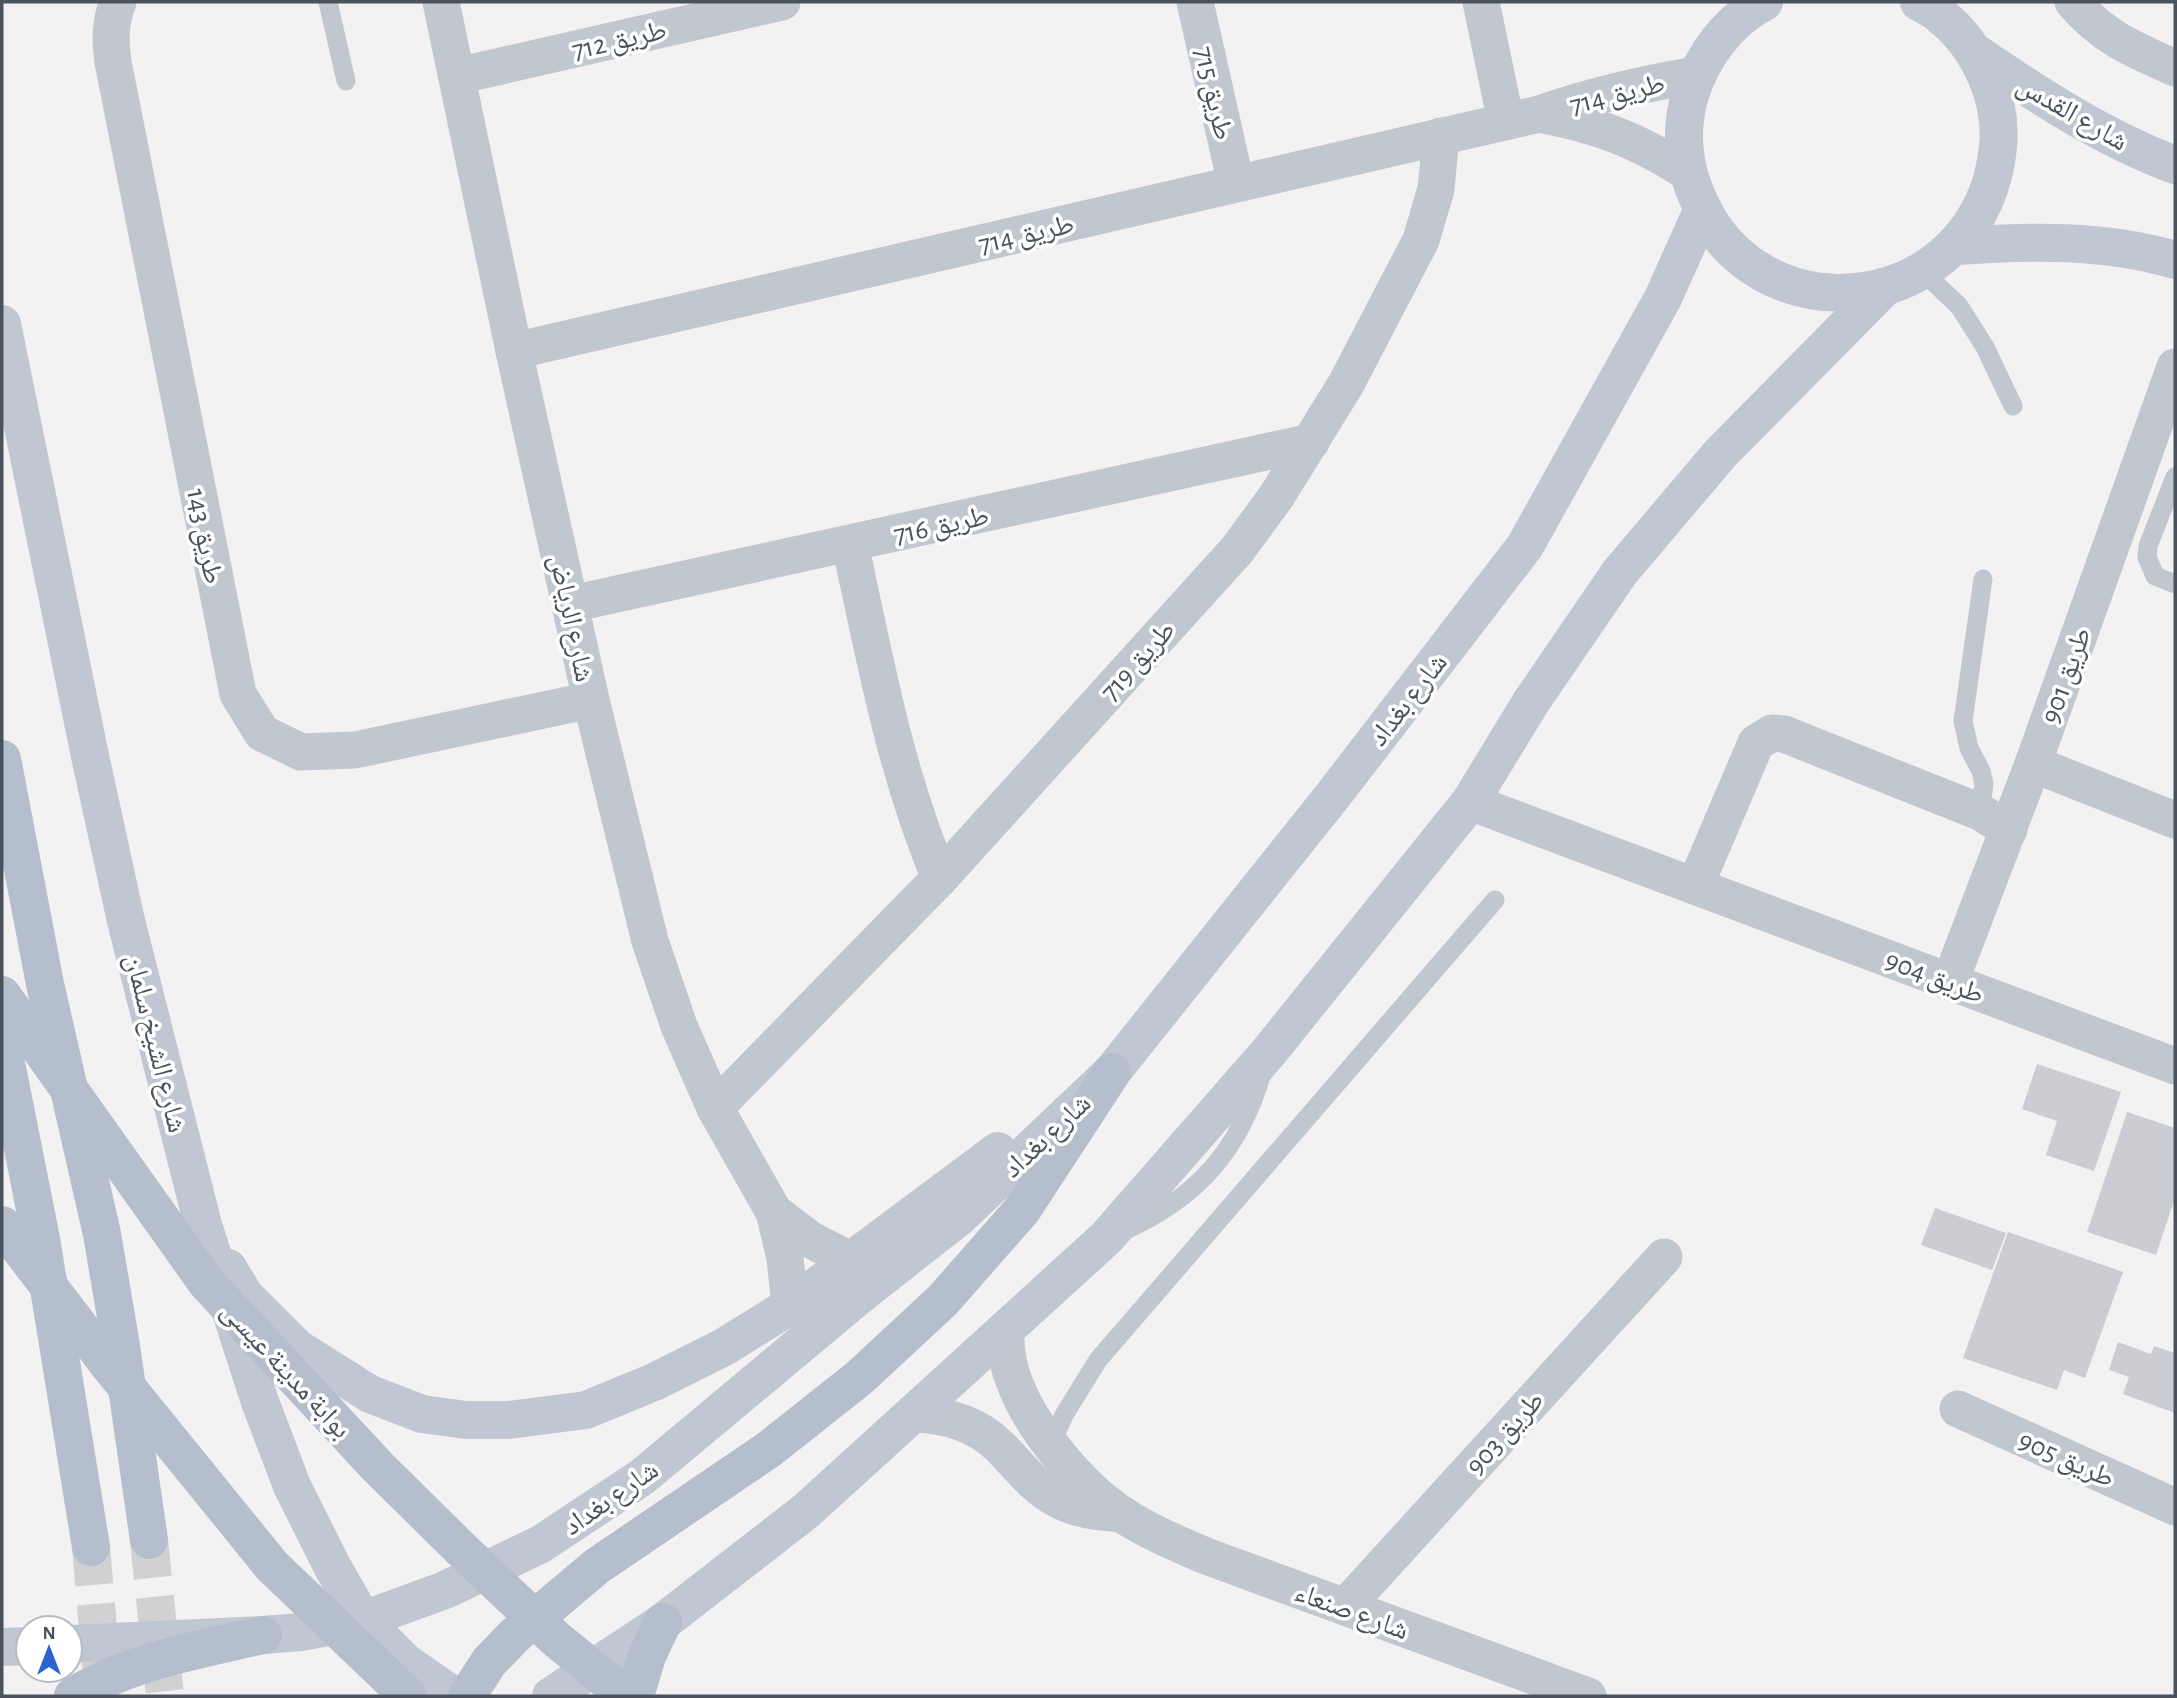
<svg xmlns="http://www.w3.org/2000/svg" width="2177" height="1698" viewBox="0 0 2177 1698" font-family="'Alegreya Sans','Noto Naskh Arabic',sans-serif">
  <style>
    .building { fill: #cbcdd3 }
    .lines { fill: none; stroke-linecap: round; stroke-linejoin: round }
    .primary-tunnel { stroke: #d1d1d3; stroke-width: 38; stroke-dasharray: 38 19; stroke-linecap: butt }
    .service { stroke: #c0c7ce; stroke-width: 19 }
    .minor { stroke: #c0c7ce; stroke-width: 37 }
    .secondary { stroke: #c1c7d2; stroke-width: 38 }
    .primary { stroke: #b4becc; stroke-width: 38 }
    .labels { text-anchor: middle; stroke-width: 7; stroke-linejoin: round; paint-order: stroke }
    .street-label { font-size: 28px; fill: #4a525c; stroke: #fff }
  </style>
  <rect width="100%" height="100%" fill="#f3f1f1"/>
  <g class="building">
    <polygon points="2037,1064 2121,1092 2094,1171 2046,1155 2057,1121 2022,1109"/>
    <polygon points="2127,1112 2175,1128 2175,1198 2156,1255 2087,1232"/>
    <polygon points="1935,1208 2006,1233 1992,1270 1921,1245"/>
    <polygon points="2008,1232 2123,1272 2085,1378 2064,1370 2057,1390 1963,1358"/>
    <polygon points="2118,1342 2151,1354 2154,1346 2175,1353 2175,1413 2123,1394 2129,1377 2109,1370"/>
  </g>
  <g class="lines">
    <g class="primary-tunnel">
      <polyline points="149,1540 165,1696"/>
      <polyline points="91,1547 102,1674"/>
    </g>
    <g class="service">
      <polyline points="328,2 346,81"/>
      <polyline points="1923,272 1959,306 1985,347 2013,406"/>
      <polyline points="2175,477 2148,546 2147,557 2155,576 2175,584"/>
      <polyline points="1980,812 1984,784 1981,771 1969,748 1963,721 1983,579"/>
      <path d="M 1123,1231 C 1196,1199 1240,1150 1262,1073"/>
      <polyline points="1051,1445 1064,1415 1098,1360 1495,900"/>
    </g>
    <g class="minor">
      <path d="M 118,2 C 110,22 110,40 113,62 L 238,694 L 262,733 L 301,752 L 355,750 L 591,700"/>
      <polyline points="441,2 514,351 591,700 650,941 679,1026 715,1108 774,1212 785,1258 790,1306"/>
      <polyline points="1195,2 1236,184"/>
      <polyline points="1481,2 1506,122"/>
      <path d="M 2073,2 C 2104,38 2133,49 2175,68"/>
      <polyline points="457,76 782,2"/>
      <path d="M 1539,114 C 1598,125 1637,140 1687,172"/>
      <path d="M 514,351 L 1539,114 C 1591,96 1642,84 1696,75"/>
      <path d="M 850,544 C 875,659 894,768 940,878"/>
      <polyline points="571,604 1311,442"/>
      <polyline points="2033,764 2175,820"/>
      <polyline points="1470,802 2175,1066"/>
      <polyline points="1695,886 1756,743 1772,733 1784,734 1980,812 2009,830"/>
      <polyline points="1950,982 2033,764 2175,367"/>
      <polyline points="715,1108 940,878 1237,550 1276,497 1346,384 1421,240 1436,189 1441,136"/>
      <polyline points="774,1212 811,1240 852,1261"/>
      <path d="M 1005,1330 C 1006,1346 1007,1363 1013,1378 C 1029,1426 1081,1488 1123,1515 C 1149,1532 1178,1544 1206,1556 L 1588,1696"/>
      <polyline points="1958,1409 2175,1507"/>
      <path d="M 914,1414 C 944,1415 975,1423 998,1445 C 1018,1464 1032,1486 1057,1499 C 1076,1510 1098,1512 1120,1514"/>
      <polyline points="1345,1607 1664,1257"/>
    </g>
    <g class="secondary">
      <path d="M 1764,2 C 1728,21 1702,56 1690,95 C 1681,126 1682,158 1694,189 C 1752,347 1981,318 1998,147 C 2003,100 1979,46 1941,16 C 1935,10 1926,6 1919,2"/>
      <path d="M 1976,53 C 2039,96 2103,138 2175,165"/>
      <path d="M 1956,246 C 2031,241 2103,239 2175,260"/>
      <polyline points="2,324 90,756 126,921 203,1225 259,1399 292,1486 332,1566 363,1620 405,1662 454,1696"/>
      <polyline points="228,1268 245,1296 297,1348 370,1394 422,1414 466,1420 509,1420 586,1410 654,1382 724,1347 790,1306 998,1151"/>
      <polyline points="70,1644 263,1635 301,1632 363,1620 445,1590 541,1544 642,1477 861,1294 959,1217 1112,1072 1334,794 1525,546 1663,298 1702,211"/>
      <polyline points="2,1647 28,1646"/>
      <polyline points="551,1696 663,1622 806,1511 1106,1238 1268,1053 1470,802 1531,702 1620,572 1720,454 1884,288"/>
    </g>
    <g class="primary">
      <polyline points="2,759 45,984 102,1234 121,1346 149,1540"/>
      <polyline points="2,995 206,1282 377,1466 460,1548 556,1639 626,1696"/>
      <polyline points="2,1043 41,1239 91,1547"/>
      <polyline points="2,1225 108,1364 272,1566 408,1696"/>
      <path d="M 73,1696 C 131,1661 198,1650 263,1635"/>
      <polyline points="467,1696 489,1662 514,1636 597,1566 768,1450 859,1378 943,1300 1022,1210 1112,1072"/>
      <polyline points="635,1696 647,1656 663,1622"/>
    </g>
  </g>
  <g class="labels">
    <g class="street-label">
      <text transform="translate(619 39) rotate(-13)" y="10">طريق 712</text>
      <text transform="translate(1215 93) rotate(77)" y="10">طريق 715</text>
      <text transform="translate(1617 93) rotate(-14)" y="10">طريق 714</text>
      <text transform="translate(2073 112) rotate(30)" y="10">شارع القدس</text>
      <text transform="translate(1026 233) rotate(-13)" y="10">طريق 714</text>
      <text transform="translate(941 524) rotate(-12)" y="10">طريق 716</text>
      <text transform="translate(206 536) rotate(79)" y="10">طريق 143</text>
      <text transform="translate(573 618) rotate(78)" y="10">شارع الرياض</text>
      <text transform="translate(1137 660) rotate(-48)" y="10">طريق 719</text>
      <text transform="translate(2065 675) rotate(-70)" y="10">طريق 901</text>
      <text transform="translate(1407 699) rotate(-52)" y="10">شارع بغداد</text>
      <text transform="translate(1935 976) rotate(21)" y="10">طريق 904</text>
      <text transform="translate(157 1043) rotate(76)" y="10">شارع الشيخ سلمان</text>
      <text transform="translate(1046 1135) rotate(-43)" y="10">شارع بغداد</text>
      <text transform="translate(287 1369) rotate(47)" y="10">بوابة مدينة عيسى</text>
      <text transform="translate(1504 1432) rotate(-48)" y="10">طريق 903</text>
      <text transform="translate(2067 1458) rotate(24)" y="10">طريق 905</text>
      <text transform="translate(610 1497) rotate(-35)" y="10">شارع بغداد</text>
      <text transform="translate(1352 1610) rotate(20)" y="10">شارع صنعاء</text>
    </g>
  </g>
  <rect width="2177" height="1698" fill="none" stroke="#4a525c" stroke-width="7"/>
  <g transform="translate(49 1649)"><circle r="33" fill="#ffffff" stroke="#b7babe" stroke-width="2"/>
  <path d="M0-5L12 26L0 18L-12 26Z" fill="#2c64d2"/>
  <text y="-10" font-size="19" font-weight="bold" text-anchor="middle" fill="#4a525c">N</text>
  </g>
</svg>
